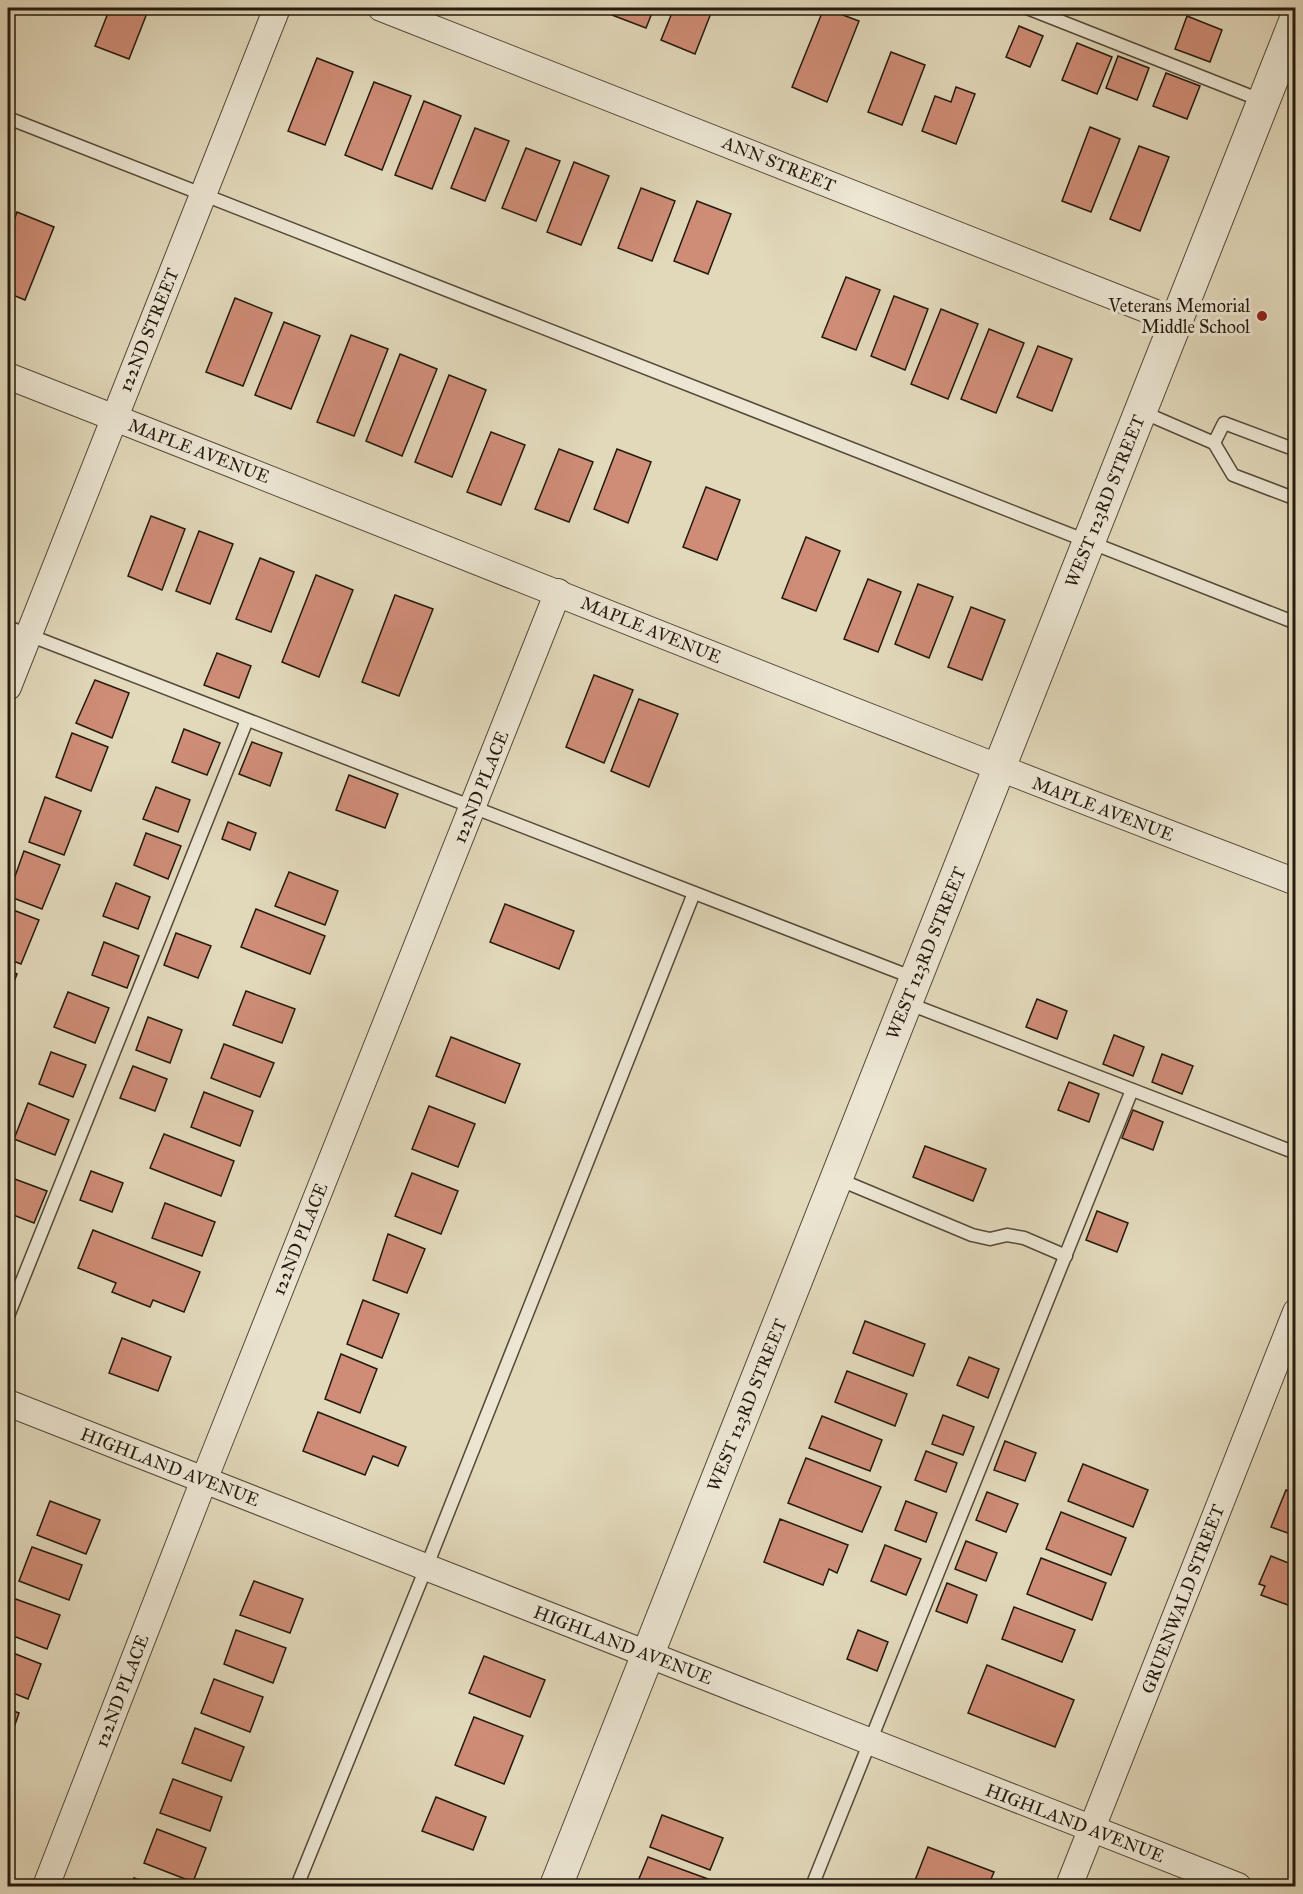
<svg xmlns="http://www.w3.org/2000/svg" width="1303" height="1894" viewBox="0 0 1303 1894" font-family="'IM FELL Great Primer',serif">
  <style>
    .building { fill: #cf8d77; stroke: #241a0e; stroke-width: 1.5 }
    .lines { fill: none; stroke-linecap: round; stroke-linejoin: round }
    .service-casing { stroke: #544a39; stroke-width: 15 }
    .minor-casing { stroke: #544a39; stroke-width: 28 }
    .tertiary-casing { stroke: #544a39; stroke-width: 34 }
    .service { stroke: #ece6d3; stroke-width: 12 }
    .minor { stroke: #ece6d3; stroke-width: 26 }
    .tertiary { stroke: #ece6d3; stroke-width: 32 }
    .poi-dot { fill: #8f2418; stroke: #ece6d3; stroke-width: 2 }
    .labels { text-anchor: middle; stroke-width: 6; stroke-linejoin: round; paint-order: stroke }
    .street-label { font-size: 18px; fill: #241a0e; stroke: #ece6d3 }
    .poi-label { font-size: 18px; fill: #241a0e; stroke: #ece6d3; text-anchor: end }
  </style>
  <rect width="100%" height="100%" fill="#e2d9bb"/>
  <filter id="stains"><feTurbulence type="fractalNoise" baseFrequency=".00333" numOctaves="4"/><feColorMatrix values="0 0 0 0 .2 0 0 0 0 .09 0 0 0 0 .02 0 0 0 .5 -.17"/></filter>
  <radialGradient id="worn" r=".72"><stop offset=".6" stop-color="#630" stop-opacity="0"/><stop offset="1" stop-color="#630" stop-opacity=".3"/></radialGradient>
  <g class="building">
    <polygon points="110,8 149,8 129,59 95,46"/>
    <polygon points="615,8 654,8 646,28 612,15"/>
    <polygon points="674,8 713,8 695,54 661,40"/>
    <polygon points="824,8 859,21 827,102 792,87"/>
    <polygon points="1187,16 1222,30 1210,62 1175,49"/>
    <polygon points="1019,26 1043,36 1030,67 1006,57"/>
    <polygon points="1077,43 1112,57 1097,94 1062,80"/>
    <polygon points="891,52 925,65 902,125 868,112"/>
    <polygon points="1118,56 1149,68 1137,100 1106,88"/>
    <polygon points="317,58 353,72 325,145 288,131"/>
    <polygon points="1166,73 1200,86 1187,119 1153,106"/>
    <polygon points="374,82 411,96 382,170 345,155"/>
    <polygon points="956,87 975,94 956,144 922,131 935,96 951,102"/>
    <polygon points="424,101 461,116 432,189 395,175"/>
    <polygon points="1090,127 1120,139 1091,212 1062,201"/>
    <polygon points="475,128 509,141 485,201 451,188"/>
    <polygon points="1139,146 1169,157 1140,231 1110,219"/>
    <polygon points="526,148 560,161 536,221 502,208"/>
    <polygon points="574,162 609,176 581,245 547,232"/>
    <polygon points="641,188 675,201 652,261 618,248"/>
    <polygon points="697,201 731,214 708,274 674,261"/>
    <polygon points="17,212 54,227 25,300 8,293 8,237"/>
    <polygon points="846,277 880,290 856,350 822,337"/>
    <polygon points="894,296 928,309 905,370 871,356"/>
    <polygon points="235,298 272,313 243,386 206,372"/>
    <polygon points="941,309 978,324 948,399 911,384"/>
    <polygon points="284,322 320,336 291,409 255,395"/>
    <polygon points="989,329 1024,343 996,413 961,399"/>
    <polygon points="351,335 388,349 354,436 317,422"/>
    <polygon points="1038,346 1072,359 1052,411 1017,397"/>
    <polygon points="400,354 437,369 402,456 366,441"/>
    <polygon points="449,375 486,390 452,477 415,462"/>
    <polygon points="491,432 525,445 501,505 467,492"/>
    <polygon points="559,449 593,462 569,522 535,509"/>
    <polygon points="617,449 651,462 628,523 594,509"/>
    <polygon points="706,487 740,500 717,560 683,547"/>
    <polygon points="151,516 185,529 162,590 128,576"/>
    <polygon points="199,531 233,544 210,604 176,591"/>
    <polygon points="806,537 840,551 816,611 782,598"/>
    <polygon points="260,558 294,572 271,632 236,619"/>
    <polygon points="316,575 353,590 319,677 282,662"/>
    <polygon points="868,579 901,592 878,652 844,639"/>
    <polygon points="918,584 953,597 929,658 895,644"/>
    <polygon points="395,595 433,609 399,696 362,682"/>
    <polygon points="971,607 1005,620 982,680 948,667"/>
    <polygon points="217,653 251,666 239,698 204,685"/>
    <polygon points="594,675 633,690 604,763 566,747"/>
    <polygon points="95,680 129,693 112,738 76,723"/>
    <polygon points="639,699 678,714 649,787 611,771"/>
    <polygon points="184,729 220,743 207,775 172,762"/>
    <polygon points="72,733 108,747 91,791 56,777"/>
    <polygon points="252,742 282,753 270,786 239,774"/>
    <polygon points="349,775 398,794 385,828 336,810"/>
    <polygon points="156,787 190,800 178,832 143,819"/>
    <polygon points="45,797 81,811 64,855 29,842"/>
    <polygon points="228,822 256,833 250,850 222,839"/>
    <polygon points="146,833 181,846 168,879 134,865"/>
    <polygon points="24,851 60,865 42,909 8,896"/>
    <polygon points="289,872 338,891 325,925 275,906"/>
    <polygon points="116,883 150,897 138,929 103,916"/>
    <polygon points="505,904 574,931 559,969 490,942"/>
    <polygon points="8,908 39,920 21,964 8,959"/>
    <polygon points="256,909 325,936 310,974 241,947"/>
    <polygon points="176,933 211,946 198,978 164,965"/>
    <polygon points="104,942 139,956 127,988 92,975"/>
    <polygon points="8,970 17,974 8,998"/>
    <polygon points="246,991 295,1009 282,1043 233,1025"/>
    <polygon points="68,992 109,1008 95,1043 54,1027"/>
    <polygon points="1037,999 1067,1011 1057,1039 1026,1027"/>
    <polygon points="148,1017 182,1030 170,1063 136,1050"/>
    <polygon points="1114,1035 1144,1047 1133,1076 1103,1064"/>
    <polygon points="451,1037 520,1064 505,1103 436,1076"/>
    <polygon points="224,1044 274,1063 260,1097 211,1078"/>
    <polygon points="51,1052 86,1065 73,1097 39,1084"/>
    <polygon points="1162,1054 1193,1066 1182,1094 1152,1082"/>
    <polygon points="133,1066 167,1079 155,1111 120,1098"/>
    <polygon points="1069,1082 1099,1094 1089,1122 1058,1110"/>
    <polygon points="204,1092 253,1111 240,1146 191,1127"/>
    <polygon points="28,1103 69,1120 55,1155 14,1139"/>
    <polygon points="429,1106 475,1124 458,1167 412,1149"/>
    <polygon points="1133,1110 1163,1122 1153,1150 1122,1138"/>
    <polygon points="164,1134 234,1161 221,1196 150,1168"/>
    <polygon points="925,1146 986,1169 973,1201 913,1177"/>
    <polygon points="91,1171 123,1183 112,1212 80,1200"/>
    <polygon points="412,1173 458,1191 441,1234 395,1216"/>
    <polygon points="12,1178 47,1191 34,1223 8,1213 8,1190"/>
    <polygon points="165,1203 215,1222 202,1256 152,1238"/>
    <polygon points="1097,1211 1128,1223 1117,1252 1086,1240"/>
    <polygon points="93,1230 200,1272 184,1312 153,1300 150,1307 112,1292 116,1283 78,1268"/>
    <polygon points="388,1234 425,1249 407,1293 373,1280"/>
    <polygon points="363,1300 399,1314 382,1358 347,1344"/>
    <polygon points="865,1321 925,1344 913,1376 853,1353"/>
    <polygon points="122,1338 171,1357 158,1391 109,1373"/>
    <polygon points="341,1354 377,1369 360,1413 325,1399"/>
    <polygon points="969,1357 999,1369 988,1398 957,1385"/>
    <polygon points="847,1371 907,1394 895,1426 835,1402"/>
    <polygon points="318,1412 406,1447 398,1466 373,1456 365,1475 303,1451"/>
    <polygon points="943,1415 974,1427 963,1455 932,1444"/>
    <polygon points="822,1416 882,1440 870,1471 809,1448"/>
    <polygon points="1005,1441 1036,1453 1025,1481 994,1470"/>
    <polygon points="926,1451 957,1463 946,1492 915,1480"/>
    <polygon points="806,1458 881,1487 862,1532 788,1503"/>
    <polygon points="1083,1464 1148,1490 1133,1527 1068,1501"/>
    <polygon points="1286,1490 1296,1494 1296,1536 1271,1527"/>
    <polygon points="987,1492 1018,1504 1006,1532 976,1520"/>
    <polygon points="50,1501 100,1520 86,1554 37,1535"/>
    <polygon points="906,1501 937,1513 926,1542 895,1530"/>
    <polygon points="1061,1512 1126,1538 1111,1575 1046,1549"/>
    <polygon points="780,1519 848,1545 837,1573 829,1569 823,1585 764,1562"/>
    <polygon points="966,1541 997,1553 986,1581 955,1569"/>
    <polygon points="885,1545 921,1559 906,1595 871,1581"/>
    <polygon points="32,1547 82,1565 69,1600 19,1581"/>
    <polygon points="1271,1556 1296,1566 1296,1608 1261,1595 1265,1586 1259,1584"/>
    <polygon points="1041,1558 1106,1583 1092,1620 1027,1594"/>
    <polygon points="254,1581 303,1599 290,1633 240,1615"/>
    <polygon points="947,1583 977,1595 967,1623 936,1611"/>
    <polygon points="10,1597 60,1615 47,1649 8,1634 8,1604"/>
    <polygon points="1014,1607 1075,1630 1062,1662 1002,1639"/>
    <polygon points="236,1630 286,1648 273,1683 224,1664"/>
    <polygon points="858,1630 888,1642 877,1671 847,1659"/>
    <polygon points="8,1651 41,1664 28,1699 8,1691"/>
    <polygon points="484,1656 545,1680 530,1717 469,1693"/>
    <polygon points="987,1665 1074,1700 1055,1747 968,1713"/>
    <polygon points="214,1679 263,1697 250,1732 201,1713"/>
    <polygon points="8,1709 19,1713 8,1745"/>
    <polygon points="474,1717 523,1736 504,1784 455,1765"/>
    <polygon points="195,1728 244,1747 231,1781 182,1763"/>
    <polygon points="173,1779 222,1797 210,1831 160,1813"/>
    <polygon points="436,1797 486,1817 473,1850 422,1831"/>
    <polygon points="662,1815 723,1838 710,1870 650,1847"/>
    <polygon points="157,1829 206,1848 193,1882 144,1863"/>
    <polygon points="928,1847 994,1872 988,1886 922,1886 914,1883"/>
    <polygon points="648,1857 708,1879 705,1886 636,1886"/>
    <polygon points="134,1878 157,1886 131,1886"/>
  </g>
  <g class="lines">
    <defs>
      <g id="service">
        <polyline points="1027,8 1263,101"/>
        <polyline points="8,118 1296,623"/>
        <polyline points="1140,411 1214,443 1233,475 1296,499"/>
        <polyline points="1214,443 1224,423 1296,450"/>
        <polyline points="8,627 914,978"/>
        <polyline points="907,1003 1296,1153"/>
        <polyline points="838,1179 972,1235 990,1239 1007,1235 1024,1238 1066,1256"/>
        <polyline points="8,1316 247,720"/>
        <polyline points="297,1886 426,1568 694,893"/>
        <polyline points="812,1886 1132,1090"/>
      </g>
      <g id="minor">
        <polyline points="381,8 1176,321"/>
        <path d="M 8,376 C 437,544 864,718 1296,882"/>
        <polyline points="8,687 277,8"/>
        <polyline points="8,1403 1238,1886"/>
        <polyline points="46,1886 204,1480 558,592"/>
        <polyline points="1069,1886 1296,1312"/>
      </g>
      <polyline id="tertiary" points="556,1886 1296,19"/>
    </defs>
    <use href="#service" class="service-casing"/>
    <use href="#minor" class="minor-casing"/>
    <use href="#tertiary" class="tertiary-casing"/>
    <use href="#service" class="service"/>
    <use href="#minor" class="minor"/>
    <use href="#tertiary" class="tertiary"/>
  </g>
  <circle class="poi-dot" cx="1262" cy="316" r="6"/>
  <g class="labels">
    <g class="street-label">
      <text transform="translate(779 164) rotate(22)" y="6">ANN STREET</text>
      <text transform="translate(149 330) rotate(-68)" y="6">122ND STREET</text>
      <text transform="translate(199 451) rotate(21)" y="6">MAPLE AVENUE</text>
      <text transform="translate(1105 501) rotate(-68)" y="6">WEST 123RD STREET</text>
      <text transform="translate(651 630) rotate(22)" y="6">MAPLE AVENUE</text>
      <text transform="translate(481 787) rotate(-68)" y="6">122ND PLACE</text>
      <text transform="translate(1103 809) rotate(21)" y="6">MAPLE AVENUE</text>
      <text transform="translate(926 953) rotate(-68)" y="6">WEST 123RD STREET</text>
      <text transform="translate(300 1239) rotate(-68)" y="6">122ND PLACE</text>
      <text transform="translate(747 1405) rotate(-68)" y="6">WEST 123RD STREET</text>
      <text transform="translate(170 1467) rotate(21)" y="6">HIGHLAND AVENUE</text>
      <text transform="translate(1183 1599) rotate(-69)" y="6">GRUENWALD STREET</text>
      <text transform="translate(623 1645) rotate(21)" y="6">HIGHLAND AVENUE</text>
      <text transform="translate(122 1691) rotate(-69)" y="6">122ND PLACE</text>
      <text transform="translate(1075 1823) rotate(21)" y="6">HIGHLAND AVENUE</text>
    </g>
    <g class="poi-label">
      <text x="1250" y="312">Veterans Memorial<tspan x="1250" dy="21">Middle School</tspan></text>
    </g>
  </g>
  <rect width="1303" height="1894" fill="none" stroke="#e2d9bb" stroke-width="30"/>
  <rect x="9" y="9" width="1285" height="1876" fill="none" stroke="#241a0e" stroke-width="3"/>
  <rect x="15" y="15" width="1273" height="1864" fill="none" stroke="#241a0e" stroke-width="1.5"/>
  <rect width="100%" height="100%" filter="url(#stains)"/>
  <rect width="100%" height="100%" fill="url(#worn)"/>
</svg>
